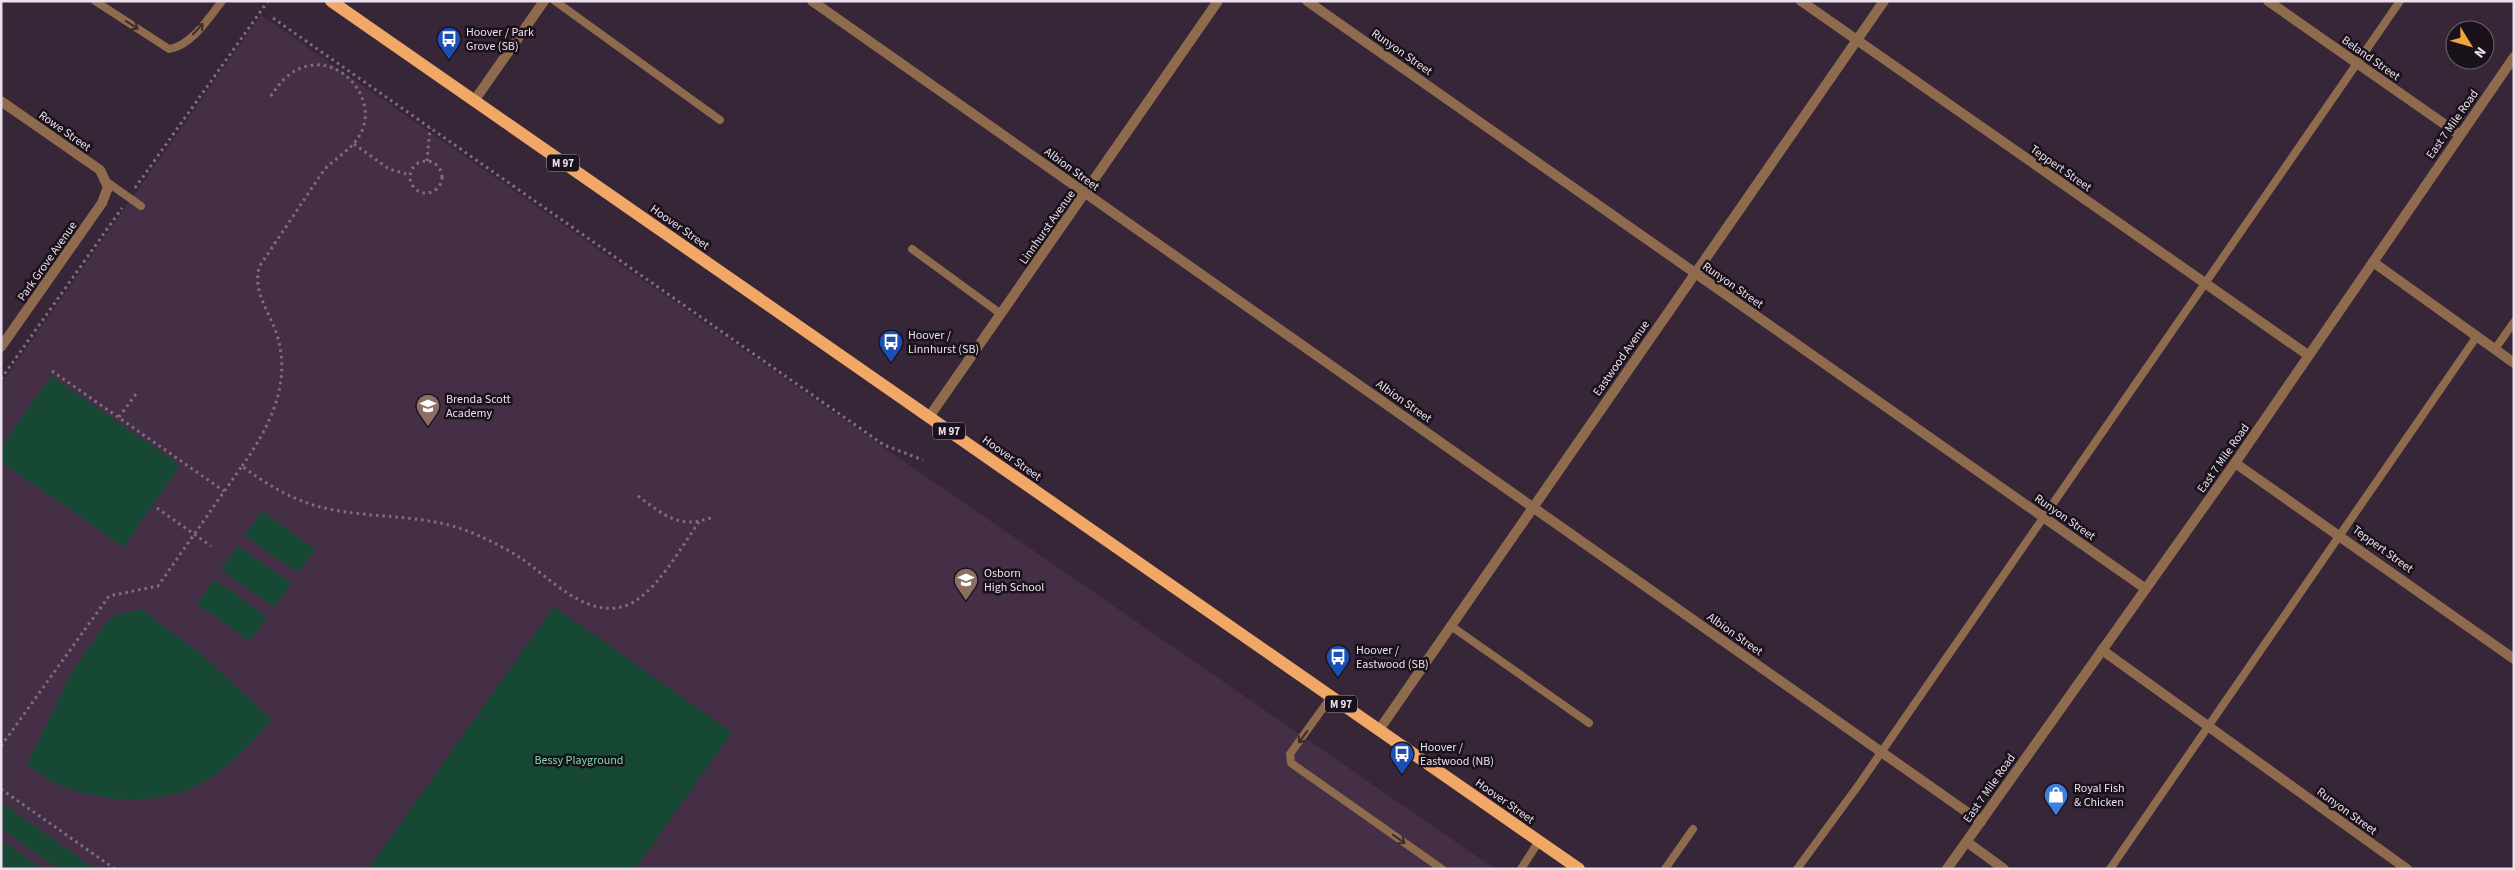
<svg xmlns="http://www.w3.org/2000/svg" width="2515" height="870" viewBox="0 0 2515 870" font-family="'Source Sans 3',sans-serif">
  <style>
    .built { fill: #442f46 }
    .green { fill: #164834 }
    .lines { fill: none; stroke-linecap: round; stroke-linejoin: round }
    .path { stroke: #7f6f80; stroke-width: 3; stroke-dasharray: 2.5 4; stroke-linecap: butt }
    .service { stroke: #8e6b4d; stroke-width: 8 }
    .minor { stroke: #8e6b4d; stroke-width: 10 }
    .tertiary { stroke: #8e6b4d; stroke-width: 10 }
    .primary { stroke: #f1a867; stroke-width: 12 }
    .oneway { stroke: #3c2d29 }
    .labels { text-anchor: middle; stroke-width: 5; stroke-linejoin: round; paint-order: stroke }
    .shield { fill: #19121a; stroke: #ada2ae; stroke-width: 1 }
    .shield-label { font-size: 11px; font-weight: bold; fill: #ece0ed }
    .poi-label { font-size: 12px; fill: #ece0ed; stroke: #19121a; text-anchor: start }
    .street-label { font-size: 12px; fill: #ece0ed; stroke: #19121a }
    .park-label { font-size: 12px; fill: #7cdbb0; stroke: #19121a }
  </style>
  <rect width="100%" height="100%" fill="#372538"/>
  <polygon class="built" points="261,15 918,471 1495,869 635,869 732,732 554,607 368,869 1,869 1,384"/>
  <g class="green">
    <polygon points="51,376 180,465 124,547 1,462 1,447"/>
    <polygon points="262,511 315,549 298,573 244,535"/>
    <polygon points="238,546 291,583 274,607 221,570"/>
    <polygon points="214,579 267,617 250,641 197,604"/>
    <polygon points="554,607 732,732 635,869 368,869"/>
    <path d="M 141,609 L 199,652 L 272,720 C 248,747 221,777 187,790 C 147,805 93,801 56,783 C 46,779 36,771 27,765 L 70,675 L 111,616 Z"/>
    <polygon points="1,802 95,869 59,869 1,828"/>
    <polygon points="1,840 42,869 1,869"/>
  </g>
  <g class="lines">
    <g class="path">
      <polyline points="273,18 884,445 923,460"/>
      <polyline points="354,144 389,169 410,175"/>
      <circle cx="426" cy="177" r="16"/>
      <polyline points="427,161 430,128"/>
      <polyline points="135,188 268,1"/>
      <polyline points="52,371 224,491"/>
      <polyline points="1,379 122,208"/>
      <polyline points="119,417 136,394"/>
      <path d="M 242,466 C 269,428 292,384 277,335 C 269,310 253,294 259,267 L 324,170 C 337,156 356,148 363,128 C 375,95 339,55 304,67 C 288,72 279,84 270,97"/>
      <path d="M 638,496 C 664,515 679,530 713,517"/>
      <polyline points="157,508 211,546"/>
      <path d="M 1,746 L 109,596 L 158,586 L 242,466 C 270,487 299,504 334,510 C 382,519 429,514 475,534 C 491,541 507,549 522,559 C 550,578 584,616 621,607 C 653,600 680,548 699,522"/>
      <polyline points="1,789 115,869"/>
    </g>
    <g class="service">
      <path d="M 95,1 L 169,49 C 191,46 209,18 222,1"/>
      <polyline points="555,1 720,120"/>
      <polyline points="107,182 141,206"/>
      <polyline points="912,249 1001,314"/>
      <polyline points="2495,349 2514,322"/>
      <polyline points="1451,626 1589,723"/>
      <polyline points="1331,697 1290,754 1291,763 1442,869"/>
      <polyline points="1521,869 1539,841"/>
      <polyline points="1665,869 1693,829"/>
      <polyline points="1797,869 1860,783 2400,1"/>
      <polyline points="2110,869 2477,336"/>
    </g>
    <g class="minor">
      <polyline points="812,1 1981,822"/>
      <polyline points="1307,1 2146,589"/>
      <polyline points="1801,1 2308,355"/>
      <polyline points="2268,1 2460,135"/>
      <polyline points="1,101 100,170 108,187 102,203 1,347"/>
      <polyline points="474,101 544,1"/>
      <polyline points="2373,262 2514,363"/>
      <polyline points="929,417 1218,1"/>
      <polyline points="2235,463 2514,659"/>
      <polyline points="2102,650 2407,869"/>
      <polyline points="1379,730 1884,1"/>
      <polyline points="1967,842 2004,869"/>
    </g>
    <polyline class="tertiary" points="1947,869 2235,463 2514,57"/>
    <polyline class="primary" points="331,1 1579,869"/>
  </g>
  <defs><path id="oneway-shaft" d="M-6 0H5M1.5-3L5.5 0L1.5 3" fill="none" stroke-width="1.6" stroke-linecap="round" stroke-linejoin="round" transform="scale(1.25)"/></defs>
  <g class="oneway">
    <use href="#oneway-shaft" transform="translate(132 25) rotate(33)"/>
    <use href="#oneway-shaft" transform="translate(198 29) rotate(-47)"/>
    <use href="#oneway-shaft" transform="translate(1303 737) rotate(126)"/>
    <use href="#oneway-shaft" transform="translate(1399 839) rotate(35)"/>
  </g>
  <defs>
    <symbol id="bus-pin" viewBox="-11 -11 22 30"><path d="M0 17L-7.5 6A9.5 9.5 0 1 1 7.5 6Z" fill="#1a4fb4" stroke="#19121a"/><path d="M-5-6H5V4H4V6H2V4H-2V6H-4V4H-5ZM-3.5-4V0h7V-4ZM-3.5 1.2v1.5H-2V1.2ZM2 1.2v1.5H3.5V1.2Z" fill="#fff"/></symbol>
    <symbol id="school-pin" viewBox="-11 -11 22 30"><path d="M0 17L-7.5 6A9.5 9.5 0 1 1 7.5 6Z" fill="#8d6e63" stroke="#19121a"/><path d="M0-5L7-2L0 1L-7-2ZM-4 1L0 2.5L4 1V4Q0 6-4 4Z" fill="#fff"/></symbol>
    <symbol id="shop-pin" viewBox="-11 -11 22 30"><path d="M0 17L-7.5 6A9.5 9.5 0 1 1 7.5 6Z" fill="#3f7fe0" stroke="#19121a"/><path d="M-5-2.5h2.3a2.7 3.5 0 0 1 5.4 0H5L5.5 6h-11ZM-1.5-2.5h3a1.5 2.3 0 0 0-3 0Z" fill="#fff"/></symbol>
  </defs>
  <g fill-rule="evenodd">
    <use href="#bus-pin" x="435" y="25" width="28" height="38"/>
    <use href="#bus-pin" x="877" y="328" width="28" height="38"/>
    <use href="#school-pin" x="414" y="392" width="28" height="38"/>
    <use href="#school-pin" x="952" y="566" width="28" height="38"/>
    <use href="#bus-pin" x="1324" y="643" width="28" height="38"/>
    <use href="#bus-pin" x="1388" y="740" width="28" height="38"/>
    <use href="#shop-pin" x="2042" y="781" width="28" height="38"/>
  </g>
  <g class="labels">
    <g class="shield">
      <rect x="547" y="154.5" width="32" height="17" rx="4"/>
      <rect x="933" y="422.5" width="32" height="17" rx="4"/>
      <rect x="1325" y="695.5" width="32" height="17" rx="4"/>
    </g>
    <g class="shield-label">
      <text x="563" y="167">M 97</text>
      <text x="949" y="435">M 97</text>
      <text x="1341" y="708">M 97</text>
    </g>
    <g class="poi-label">
      <text x="466" y="36">Hoover / Park<tspan x="466" dy="14">Grove (SB)</tspan></text>
      <text x="908" y="339">Hoover /<tspan x="908" dy="14">Linnhurst (SB)</tspan></text>
      <text x="446" y="403">Brenda Scott<tspan x="446" dy="14">Academy</tspan></text>
      <text x="984" y="577">Osborn<tspan x="984" dy="14">High School</tspan></text>
      <text x="1356" y="654">Hoover /<tspan x="1356" dy="14">Eastwood (SB)</tspan></text>
      <text x="1420" y="751">Hoover /<tspan x="1420" dy="14">Eastwood (NB)</tspan></text>
      <text x="2074" y="792">Royal Fish<tspan x="2074" dy="14">&amp; Chicken</tspan></text>
    </g>
    <g class="street-label">
      <text transform="translate(1402 52) rotate(35)" y="4">Runyon Street</text>
      <text transform="translate(2371 58) rotate(35)" y="4">Beland Street</text>
      <text transform="translate(2452 124) rotate(-55)" y="4">East 7 Mile Road</text>
      <text transform="translate(65 131) rotate(35)" y="4">Rowe Street</text>
      <text transform="translate(2061 168) rotate(35)" y="4">Teppert Street</text>
      <text transform="translate(1072 169) rotate(36)" y="4">Albion Street</text>
      <text transform="translate(680 227) rotate(35)" y="4">Hoover Street</text>
      <text transform="translate(1047 227) rotate(-55)" y="4">Linnhurst Avenue</text>
      <text transform="translate(47 261) rotate(-55)" y="4">Park Grove Avenue</text>
      <text transform="translate(1733 285) rotate(35)" y="4">Runyon Street</text>
      <text transform="translate(1621 358) rotate(-55)" y="4">Eastwood Avenue</text>
      <text transform="translate(1404 401) rotate(35)" y="4">Albion Street</text>
      <text transform="translate(1012 458) rotate(35)" y="4">Hoover Street</text>
      <text transform="translate(2223 458) rotate(-55)" y="4">East 7 Mile Road</text>
      <text transform="translate(2065 517) rotate(35)" y="4">Runyon Street</text>
      <text transform="translate(2383 549) rotate(36)" y="4">Teppert Street</text>
      <text transform="translate(1735 634) rotate(35)" y="4">Albion Street</text>
      <text transform="translate(1989 788) rotate(-55)" y="4">East 7 Mile Road</text>
      <text transform="translate(1505 801) rotate(35)" y="4">Hoover Street</text>
      <text transform="translate(2347 811) rotate(36)" y="4">Runyon Street</text>
    </g>
    <g class="park-label">
      <text x="579" y="764">Bessy Playground</text>
    </g>
  </g>
  <rect width="2515" height="870" fill="none" stroke="#ece0ed" stroke-width="5"/>
  <g transform="translate(2470 45) rotate(127)"><circle r="24" fill="#19121a" stroke="#6d646e"/>
  <path d="M0-4L9 19L0 12L-9 19Z" fill="#f0a63f"/>
  <text y="-8" font-size="14" font-weight="bold" text-anchor="middle" fill="#ece0ed">N</text>
  </g>
</svg>
